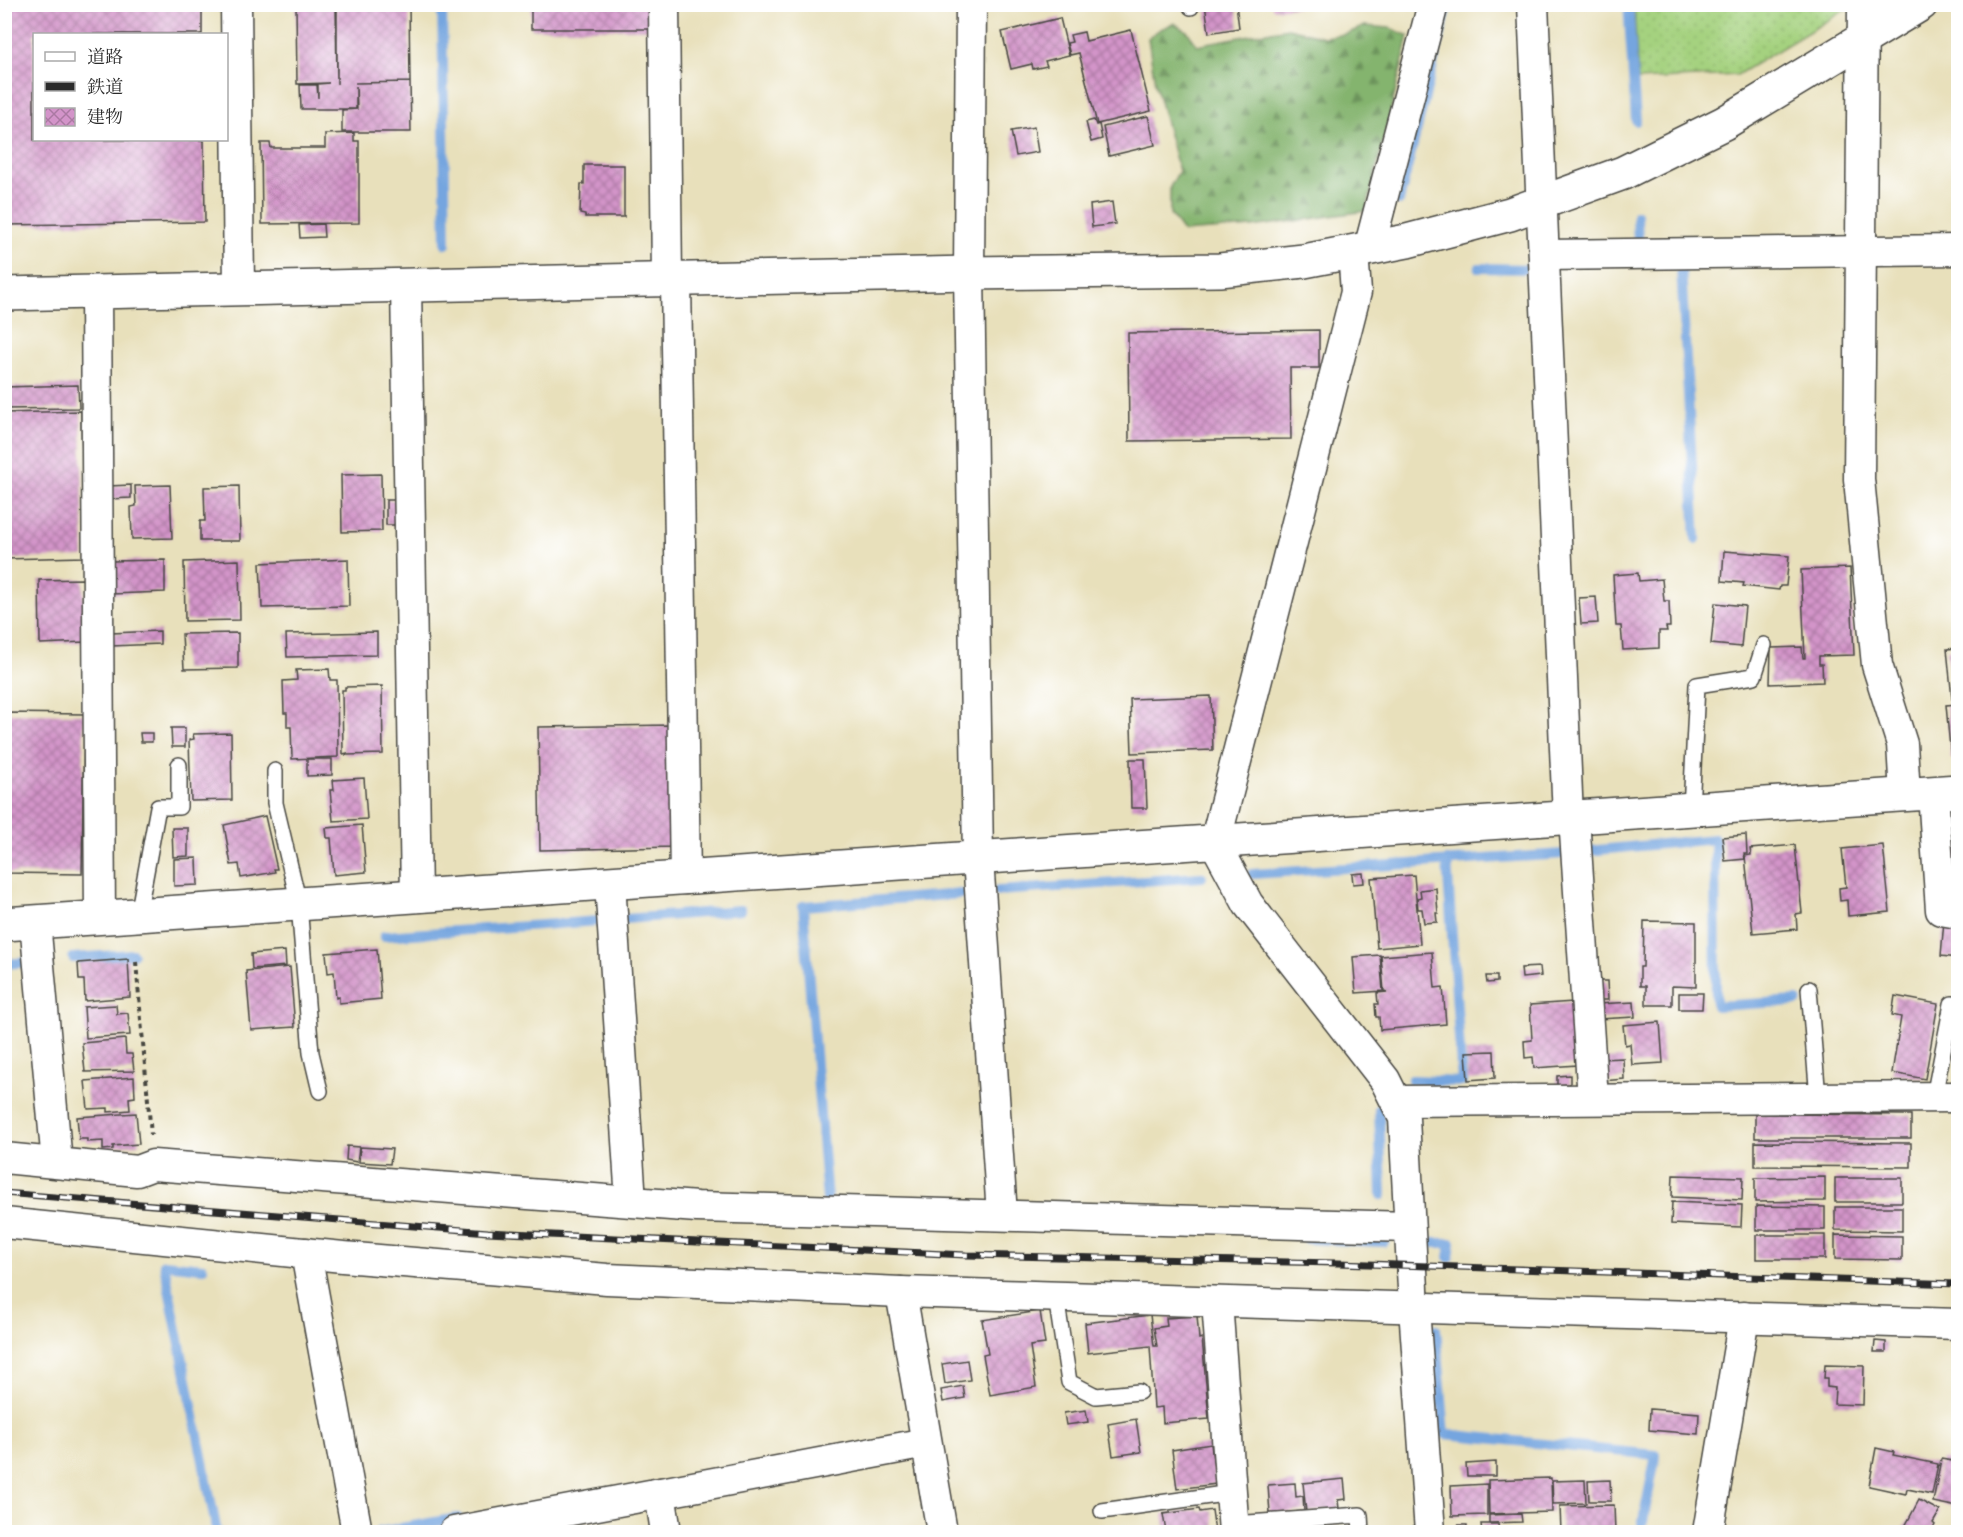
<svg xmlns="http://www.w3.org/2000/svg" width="1963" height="1537" viewBox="0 0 1963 1537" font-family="'IM FELL Great Primer','Noto Serif JP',serif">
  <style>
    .grass { fill: url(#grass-dots); stroke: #687e55; stroke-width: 1.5 }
    .forest { fill: url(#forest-firs); stroke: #58704c; stroke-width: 1.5 }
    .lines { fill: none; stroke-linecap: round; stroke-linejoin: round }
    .stream { stroke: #75a5df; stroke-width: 10 }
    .building { fill: url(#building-cross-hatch) }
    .service-casing { stroke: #474641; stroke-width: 18 }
    .minor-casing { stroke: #474641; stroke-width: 33 }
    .tertiary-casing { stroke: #474641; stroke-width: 36 }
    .path { stroke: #474641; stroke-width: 4; stroke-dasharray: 4.5 4.5; stroke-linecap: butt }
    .service { stroke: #fff; stroke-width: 15 }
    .minor { stroke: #fff; stroke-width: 30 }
    .tertiary { stroke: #fff; stroke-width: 33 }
    .rail-casing { stroke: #2b2b2b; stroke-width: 7 }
    .rail { stroke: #fff; stroke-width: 4.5; stroke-dasharray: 14; stroke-linecap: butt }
  </style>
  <defs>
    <pattern id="grass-dots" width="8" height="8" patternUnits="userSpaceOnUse" patternTransform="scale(1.5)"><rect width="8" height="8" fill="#a5d27f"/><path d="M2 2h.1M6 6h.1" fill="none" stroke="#8eb46e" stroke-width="1.8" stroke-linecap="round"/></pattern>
    <pattern id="forest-firs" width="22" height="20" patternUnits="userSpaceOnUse" patternTransform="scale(1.5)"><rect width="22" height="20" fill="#84b46e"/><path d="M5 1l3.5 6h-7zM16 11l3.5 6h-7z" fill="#6c935b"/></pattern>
    <pattern id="building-cross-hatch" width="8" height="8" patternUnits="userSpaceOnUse" patternTransform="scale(1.5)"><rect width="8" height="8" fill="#d394c9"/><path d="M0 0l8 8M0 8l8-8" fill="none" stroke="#ab79a3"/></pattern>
  </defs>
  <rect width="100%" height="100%" fill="#fff"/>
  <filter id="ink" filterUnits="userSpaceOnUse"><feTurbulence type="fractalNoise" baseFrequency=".0167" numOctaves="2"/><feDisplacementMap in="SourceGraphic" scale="12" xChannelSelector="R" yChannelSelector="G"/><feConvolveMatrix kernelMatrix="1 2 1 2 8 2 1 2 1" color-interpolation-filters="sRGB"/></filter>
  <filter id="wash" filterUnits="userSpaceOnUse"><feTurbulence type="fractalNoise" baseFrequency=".008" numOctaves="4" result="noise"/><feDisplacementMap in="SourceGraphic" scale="24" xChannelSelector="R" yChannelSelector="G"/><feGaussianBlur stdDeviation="1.35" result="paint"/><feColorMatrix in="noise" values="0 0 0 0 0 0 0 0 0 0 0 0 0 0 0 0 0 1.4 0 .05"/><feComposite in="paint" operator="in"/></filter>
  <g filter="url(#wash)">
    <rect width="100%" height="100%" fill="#e8e0bb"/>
    <polygon class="grass" points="1634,5 1853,5 1737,75 1638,80"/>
    <polygon class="forest" points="1174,23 1187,31 1197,45 1288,28 1324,37 1346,34 1365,26 1390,28 1409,36 1366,211 1252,227 1183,232 1170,214 1170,187 1179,171 1155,83 1148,38 1159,30"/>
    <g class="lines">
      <g class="stream">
        <polyline points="442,4 446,244"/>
        <polyline points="1628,4 1636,121"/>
        <polyline points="1399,201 1448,4"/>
        <polyline points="1637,215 1638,243"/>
        <polyline points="1681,267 1696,539"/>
        <polyline points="1479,268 1531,269"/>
        <polyline points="1587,851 1715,839 1716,1006 1797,1001"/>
        <polyline points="1252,874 1564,854"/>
        <polyline points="998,891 1202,877"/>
        <polyline points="625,919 741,910"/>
        <polyline points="384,936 599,921"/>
        <polyline points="73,958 133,954"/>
        <polyline points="4,964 30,962"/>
        <polyline points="1412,1080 1462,1082 1447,861"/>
        <polyline points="1379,1109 1382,1195"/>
        <polyline points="827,1199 803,906 961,894"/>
        <polyline points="1307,1239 1384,1242 1384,1235"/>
        <polyline points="1427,1243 1451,1243 1449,1258"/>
        <polyline points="203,1268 164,1264 217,1532"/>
        <polyline points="1436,1329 1445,1434 1656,1455 1642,1526"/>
        <polyline points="379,1532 458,1518"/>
      </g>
    </g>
    <g id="blocks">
      <g class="building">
        <polygon points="4,4 202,4 202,34 34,34 34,140 204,140 205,222 4,225"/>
        <polygon points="337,4 409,4 410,82 355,83 410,82 411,132 342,132 342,110 357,109 356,86 356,109 301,109 300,85 317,85 318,98 318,84 329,83 297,84 296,5 336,5 337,84"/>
        <rect x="531" y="4" width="121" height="25"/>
        <polygon points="1205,4 1236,4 1239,28 1209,33"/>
        <polygon points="1272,4 1297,4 1298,7 1272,9"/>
        <polygon points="1060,18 1069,55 1045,61 1047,66 1033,69 1032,64 1011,69 1002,32"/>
        <polygon points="1131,30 1151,111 1097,124 1079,53 1070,55 1067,43 1072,42 1070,35 1084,32 1086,41"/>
        <polygon points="1148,116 1155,145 1109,156 1103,127"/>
        <polygon points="1094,120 1096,125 1099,124 1102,139 1091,142 1086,122"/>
        <polygon points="1034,127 1038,152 1016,156 1011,131"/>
        <polygon points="354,133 354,141 359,141 359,223 262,224 261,143 270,143 271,148 325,148 325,134"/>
        <polygon points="584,165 624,165 624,217 585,217 585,215 580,214 581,184 584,184"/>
        <polygon points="1112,202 1115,224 1092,227 1090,205"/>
        <polygon points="323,224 324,237 300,238 299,225"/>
        <polygon points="1319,330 1319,368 1290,368 1291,439 1129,441 1128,333"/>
        <polygon points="78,385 79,408 4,409 4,387"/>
        <polygon points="81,411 84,557 4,559 4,413"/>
        <polygon points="381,474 382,531 342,532 341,475"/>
        <polygon points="131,485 131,498 109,499 108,486"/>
        <polygon points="170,485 172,538 132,539 131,507 136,506 135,486"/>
        <polygon points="239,486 240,541 200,541 200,521 205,521 204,487"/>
        <polygon points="386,500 399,500 400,525 386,525"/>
        <polygon points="1724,551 1789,556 1786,586 1780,586 1779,590 1743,586 1744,583 1722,581"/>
        <polygon points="348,559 349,606 262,608 260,563"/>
        <polygon points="165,560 165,592 111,594 110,561"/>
        <polygon points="239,560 240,620 185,621 184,562"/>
        <polygon points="1850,568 1854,655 1819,656 1819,664 1822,664 1823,682 1770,684 1771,648 1802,647 1803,658 1805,658 1801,570"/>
        <polygon points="1638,573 1639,581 1662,579 1664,601 1669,601 1670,627 1666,627 1667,631 1659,631 1659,648 1623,650 1621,626 1616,626 1613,575"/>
        <polygon points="83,579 85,642 40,644 39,580"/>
        <polygon points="1596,597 1598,623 1581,624 1579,598"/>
        <polygon points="1715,603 1745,606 1741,647 1711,644"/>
        <polygon points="160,631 160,644 111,646 111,633"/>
        <polygon points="377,632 377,655 287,657 286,634"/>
        <polygon points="238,633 238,668 184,669 182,634"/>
        <polygon points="1958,648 1958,698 1952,699 1947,649"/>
        <polygon points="329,669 330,680 337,680 338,757 292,759 291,727 287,727 287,713 284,713 283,681 297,680 296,670"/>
        <polygon points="382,686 383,754 346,755 347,753 343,754 342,690 345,690 345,687"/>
        <polygon points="1211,696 1213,750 1132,753 1130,699"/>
        <polygon points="1958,704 1958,759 1951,759 1946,705"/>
        <polygon points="4,713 84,714 82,874 4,873"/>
        <polygon points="672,725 674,847 540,850 538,727"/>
        <polygon points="171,728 185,728 185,747 172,747"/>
        <polygon points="140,733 152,733 152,742 141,742"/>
        <polygon points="231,733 232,800 191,801 189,740 194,739 193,734"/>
        <polygon points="307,759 332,759 332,775 307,776"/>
        <polygon points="1130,759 1145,759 1147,808 1131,808"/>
        <polygon points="364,778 367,819 333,821 330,790 334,790 333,780"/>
        <polygon points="265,816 277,869 274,869 275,872 241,878 239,864 231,865 224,825"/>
        <polygon points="362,825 366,872 334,875 331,838 327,838 326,828"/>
        <polygon points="172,828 188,828 188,856 173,857"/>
        <polygon points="1746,835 1747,854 1744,854 1745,859 1725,861 1722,837"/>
        <polygon points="1958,838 1958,896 1955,897 1945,841"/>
        <polygon points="1795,845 1802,913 1796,914 1797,929 1753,933 1745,856 1751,855 1750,849"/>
        <polygon points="1883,845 1890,912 1848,916 1847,900 1840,901 1839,888 1846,887 1842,849"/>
        <polygon points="197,858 198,885 174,886 174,859"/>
        <polygon points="1363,873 1364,883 1353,884 1352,874"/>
        <polygon points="1414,875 1420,944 1377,948 1371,878"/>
        <polygon points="1436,888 1438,913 1436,913 1437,922 1424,923 1422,909 1418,909 1417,898 1421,897 1420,890"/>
        <polygon points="1944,920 1958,921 1958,958 1941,956"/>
        <polygon points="1644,921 1696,922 1696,987 1672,986 1672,1005 1646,1005 1646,986 1640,986 1640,967 1643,967"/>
        <polygon points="377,949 381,999 339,1003 339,997 336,998 334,972 328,973 326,953"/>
        <polygon points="285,951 286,966 252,969 251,954"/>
        <polygon points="1432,952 1435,988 1443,987 1446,1024 1380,1030 1379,1017 1376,1017 1375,1004 1378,1004 1377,993 1387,992 1384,991 1381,956"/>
        <polygon points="1380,955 1383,991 1356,993 1353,957"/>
        <polygon points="128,959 130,997 85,1001 84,980 79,980 78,963"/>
        <polygon points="290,967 295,1027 251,1030 246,971"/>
        <polygon points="1540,967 1541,976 1522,978 1521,968"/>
        <polygon points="1486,976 1497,976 1497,982 1487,983"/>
        <polygon points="1598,981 1607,981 1608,1000 1600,1000"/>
        <polygon points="1679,993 1703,993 1702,1009 1679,1009"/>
        <polygon points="1895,996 1938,1004 1925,1079 1892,1073 1901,1017 1892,1015"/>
        <polygon points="1573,1002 1577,1065 1534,1068 1533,1057 1525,1058 1524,1041 1532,1040 1530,1005"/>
        <polygon points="1634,1002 1635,1017 1598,1019 1597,1004"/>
        <polygon points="116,1005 117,1014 128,1013 130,1035 86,1038 84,1007"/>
        <polygon points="1660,1022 1663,1063 1632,1065 1630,1044 1625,1045 1623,1025"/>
        <polygon points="125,1039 126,1054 132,1054 134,1071 85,1072 82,1043"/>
        <polygon points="1494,1051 1495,1078 1468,1080 1466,1052"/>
        <polygon points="1623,1058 1624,1079 1603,1081 1601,1059"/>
        <polygon points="1570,1075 1570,1084 1557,1085 1557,1076"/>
        <polygon points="134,1077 135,1097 129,1098 130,1110 108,1112 108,1108 88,1109 85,1081"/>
        <polygon points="136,1113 139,1144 113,1146 113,1149 103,1150 103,1141 87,1142 87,1139 79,1139 77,1117"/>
        <polygon points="1755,1114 1911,1115 1911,1138 1755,1138"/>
        <polygon points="1755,1142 1911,1143 1911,1167 1755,1166"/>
        <polygon points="347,1146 359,1147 357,1162 346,1160"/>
        <polygon points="360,1147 392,1149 390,1164 359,1162"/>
        <polygon points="1673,1175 1743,1177 1742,1200 1672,1197"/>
        <polygon points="1825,1177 1825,1201 1755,1202 1755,1178"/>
        <rect x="1835" y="1178" width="67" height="24"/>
        <polygon points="1672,1202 1742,1205 1741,1227 1671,1224"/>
        <polygon points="1756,1206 1825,1207 1825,1230 1756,1230"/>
        <polygon points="1835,1207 1902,1207 1902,1231 1835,1230"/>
        <rect x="1756" y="1235" width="69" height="24"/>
        <polygon points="1835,1235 1902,1236 1902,1260 1835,1259"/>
        <polygon points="1040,1311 1045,1344 1030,1346 1036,1387 990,1395 983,1355 988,1354 982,1320"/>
        <polygon points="1150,1315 1154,1346 1157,1346 1154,1328 1167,1326 1166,1318 1197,1316 1199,1339 1202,1338 1209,1419 1163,1423 1162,1407 1154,1408 1150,1346 1088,1353 1085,1323"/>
        <polygon points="1875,1341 1886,1342 1886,1352 1874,1352"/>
        <polygon points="967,1360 970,1380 945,1384 942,1364"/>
        <polygon points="1825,1365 1864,1366 1863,1405 1834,1404 1835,1388 1827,1387 1827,1378 1824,1378"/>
        <polygon points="963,1386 965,1398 943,1402 941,1390"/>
        <polygon points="1650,1409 1699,1413 1698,1434 1649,1430"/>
        <polygon points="1086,1410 1088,1422 1066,1425 1064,1413"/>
        <polygon points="1136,1419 1141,1452 1113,1456 1108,1424"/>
        <polygon points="1211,1444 1216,1484 1177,1489 1172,1450"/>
        <polygon points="1876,1448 1894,1452 1893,1455 1938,1464 1932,1494 1907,1489 1906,1494 1869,1486"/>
        <polygon points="1941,1459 1958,1462 1958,1507 1933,1502"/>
        <polygon points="1496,1462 1496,1476 1467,1476 1466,1464"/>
        <polygon points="1551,1478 1552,1512 1489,1514 1488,1480"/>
        <polygon points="1344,1479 1346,1499 1338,1500 1339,1509 1306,1512 1303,1483"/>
        <polygon points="1585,1480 1586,1503 1553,1504 1552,1481"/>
        <polygon points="1610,1480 1611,1501 1589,1501 1588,1481"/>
        <polygon points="1295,1483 1296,1497 1303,1496 1304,1511 1270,1514 1268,1485"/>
        <polygon points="1487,1484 1487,1515 1452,1516 1451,1486"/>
        <polygon points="1919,1500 1940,1511 1933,1523 1935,1525 1931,1532 1902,1532"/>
        <polygon points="1614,1505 1615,1532 1561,1532 1560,1506"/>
        <polygon points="1199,1509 1200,1512 1212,1510 1215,1532 1166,1532 1163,1514"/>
        <polygon points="1521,1514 1522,1522 1489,1523 1489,1515"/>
        <polygon points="1481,1524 1498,1524 1499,1532 1482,1532"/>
        <rect x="1458" y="1525" width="9" height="7"/>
      </g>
    </g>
  </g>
  <g filter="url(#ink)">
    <use href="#blocks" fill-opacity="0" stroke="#474641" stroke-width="1.5"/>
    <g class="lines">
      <defs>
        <g id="service">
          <polyline points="1190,4 1191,7"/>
          <polyline points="275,771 275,803 299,904 311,1053 320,1091"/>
          <polyline points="1691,810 1697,685 1754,676 1764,645"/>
          <polyline points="138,915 158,807 179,807 179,765"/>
          <polyline points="1809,989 1818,1098"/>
          <polyline points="1934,1097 1952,1004 1958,1005"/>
          <polyline points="1056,1297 1069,1382 1096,1396 1139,1392"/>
          <polyline points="1102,1511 1231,1493"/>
          <polyline points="1234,1524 1360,1515 1361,1532"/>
        </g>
        <g id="minor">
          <polyline points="236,4 239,289"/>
          <polyline points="664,4 667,280"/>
          <polyline points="971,4 969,273 978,859 1002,1215"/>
          <polyline points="1533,4 1568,818"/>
          <polyline points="1863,4 1859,479 1877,665 1902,744 1905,795"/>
          <polyline points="1369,249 1433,4"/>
          <polyline points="1353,252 1356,292 1215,843 1248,904 1385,1080 1404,1118 1414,1308 1430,1532"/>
          <polyline points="1545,255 1958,250"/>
          <polyline points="676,280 685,879"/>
          <polyline points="406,285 416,896"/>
          <polyline points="96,292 100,918"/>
          <polyline points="1933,793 1941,910 1958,913"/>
          <polyline points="1574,818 1593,1099"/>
          <polyline points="610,883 631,1201"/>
          <polyline points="35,922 57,1163"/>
          <polyline points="1397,1101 1958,1097"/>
          <polyline points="4,1158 137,1171 153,1165 697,1207 1409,1227"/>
          <polyline points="4,1223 343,1257 607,1279 901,1292 1958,1324"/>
          <polyline points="306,1253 357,1532"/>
          <polyline points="901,1292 942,1532"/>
          <polyline points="1217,1302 1234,1532"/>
          <polyline points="660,1493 666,1532"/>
          <polyline points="454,1532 926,1443"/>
          <polyline points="1708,1532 1744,1317"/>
        </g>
        <g id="tertiary">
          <polyline points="4,294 969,273 1220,270 1304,261 1407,241 1510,214 1623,173 1724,123 1921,4"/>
          <polyline points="4,924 1958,791"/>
        </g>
      </defs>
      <use href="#service" class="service-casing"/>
      <use href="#minor" class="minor-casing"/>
      <use href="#tertiary" class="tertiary-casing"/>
      <polyline class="path" points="136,962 151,1135"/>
      <use href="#service" class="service"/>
      <use href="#minor" class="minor"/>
      <use href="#tertiary" class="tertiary"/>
      <defs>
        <polyline id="rail" points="4,1193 488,1232 966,1255 1338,1263 1958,1284"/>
      </defs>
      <use href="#rail" class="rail-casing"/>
      <use href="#rail" class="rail"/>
    </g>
  </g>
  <rect width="1963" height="1537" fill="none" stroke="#fff" stroke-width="24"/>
  <rect x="33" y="33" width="195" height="108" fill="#ffffff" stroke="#aaaaaa" stroke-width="1.5"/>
  <rect x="45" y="52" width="30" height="9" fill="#ffffff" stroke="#aaaaaa" stroke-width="1.5"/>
  <text x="87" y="63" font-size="18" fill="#2b2b2b">道路</text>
  <rect x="45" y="82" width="30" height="9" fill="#2b2b2b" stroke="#aaaaaa" stroke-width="1.5"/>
  <text x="87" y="93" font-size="18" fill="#2b2b2b">鉄道</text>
  <rect x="45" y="108" width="30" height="18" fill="url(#building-cross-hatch)" stroke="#aaaaaa" stroke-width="1.5"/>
  <text x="87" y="123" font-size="18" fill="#2b2b2b">建物</text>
</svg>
